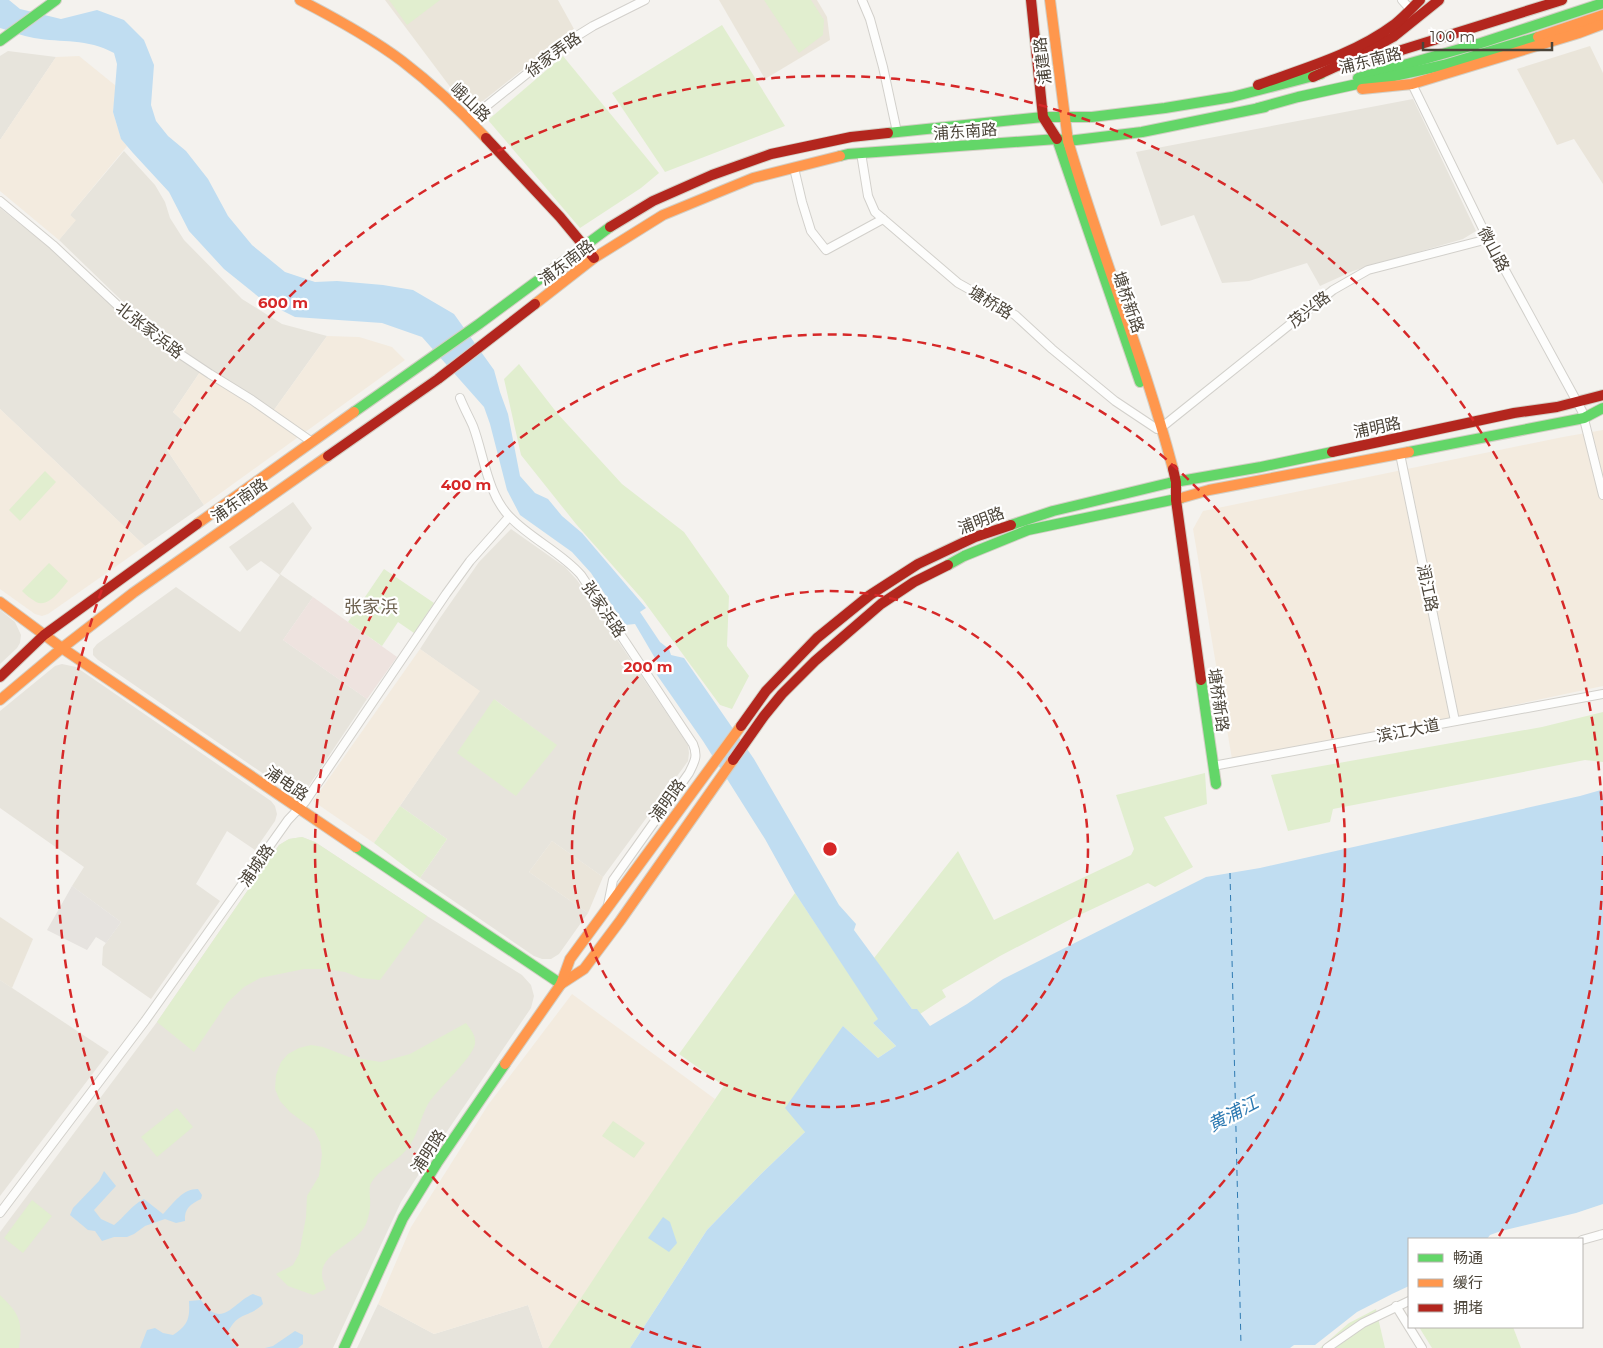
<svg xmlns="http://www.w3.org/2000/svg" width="1603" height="1348" viewBox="0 0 1603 1348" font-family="Montserrat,'Noto Sans SC',sans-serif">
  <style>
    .residential { fill: #e7e4dc; fill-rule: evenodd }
    .commercial { fill: #f3ebdf }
    .education { fill: #eae5da }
    .medical { fill: #eee3df }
    .green { fill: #e1eecf }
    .parking { fill: #e6e3df }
    .water { fill: #c0ddf1 }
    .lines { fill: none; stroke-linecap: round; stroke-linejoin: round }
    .ferry { stroke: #2e7ab2; stroke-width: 1; stroke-dasharray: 6 5; stroke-linecap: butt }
    .street-casing { stroke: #d2d0cb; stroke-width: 10 }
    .fast-casing { stroke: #d3cfc5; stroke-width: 12 }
    .slow-casing { stroke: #d3cfc5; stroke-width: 12 }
    .jam-casing { stroke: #d3cfc5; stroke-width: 12 }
    .street { stroke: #fdfdfc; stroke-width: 8 }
    .fast { stroke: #63d668; stroke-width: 10 }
    .slow { stroke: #ff974d; stroke-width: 10 }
    .jam { stroke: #b3261e; stroke-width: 10 }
    .ring { fill: none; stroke: #d62828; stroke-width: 2.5; stroke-dasharray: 9 6 }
    .labels { text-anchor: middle; stroke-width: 4.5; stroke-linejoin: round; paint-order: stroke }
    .street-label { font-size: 16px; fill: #4b4439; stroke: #fff }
    .neighbourhood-label { font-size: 18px; fill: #6e6250; stroke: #fff }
    .water-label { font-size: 18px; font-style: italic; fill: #2e7ab2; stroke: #fff }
    .centre { fill: #d62828; stroke: #fff; stroke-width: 2.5 }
    .ring-label { font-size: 15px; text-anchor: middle; font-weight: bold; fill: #d62828; stroke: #fff; stroke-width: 4.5; stroke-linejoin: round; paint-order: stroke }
  </style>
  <rect width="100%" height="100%" fill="#f4f2ee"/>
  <g class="residential">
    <polygon points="8,51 56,57 0,140 0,56"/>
    <polygon points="1413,99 1476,231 1463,239 1353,271 1320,286 1307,263 1249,281 1222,283 1194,215 1161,226 1136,152"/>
    <polygon points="124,151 155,185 165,202 170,218 184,240 242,299 282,324 327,336 274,410 213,371 148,326 59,240 75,221 70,215"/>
    <polygon points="0,208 61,257 142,332 200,372 173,412 185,423 167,450 204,505 145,546 0,409"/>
    <polygon points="293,502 312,528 280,574 313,597 283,640 367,699 300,799 98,660 93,655 93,649 97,644 176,587 240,632 280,575 261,561 247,571 229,547"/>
    <path d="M 511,529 L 565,567 L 577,580 L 688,745 L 689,753 L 688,761 L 683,768 L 603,877 L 552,841 L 529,872 L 588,913 L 559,954 L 551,959 L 542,959 L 534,956 L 420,878 L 447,839 L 400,806 L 479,691 L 420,649 L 440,618 L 479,562 ZM 494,699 L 556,745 L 551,751 Z"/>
    <polygon points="0,610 15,622 21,635 20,643 17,648 0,664"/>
    <polygon points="62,664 76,667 271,801 275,806 277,814 275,821 255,850 227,831 196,884 220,901 151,999 102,965 103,947 121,922 72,886 84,867 0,808 0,711 55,666"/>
    <polygon points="302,837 315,842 427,916 522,975 531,985 534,996 531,1008 433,1152 401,1202 333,1348 0,1348 0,1232 157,1022 279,845 289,839"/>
    <polygon points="0,980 109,1052 0,1196"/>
    <polygon points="378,1304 434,1334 528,1305 543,1348 357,1348"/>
  </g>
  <g class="commercial">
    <polygon points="79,56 116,86 113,112 121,139 127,146 70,215 76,220 59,240 0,191 0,140 56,57"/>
    <polygon points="327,336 359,337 392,347 405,360 204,505 167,450 185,423 173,412 200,372 269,417"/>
    <polygon points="0,409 145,546 48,614 42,616 35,614 0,589"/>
    <polygon points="1603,430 1603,686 1233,765 1193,529 1203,511 1563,437"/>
    <polygon points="420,649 480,691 374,843 313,801"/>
    <polygon points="572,994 715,1099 548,1348 543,1348 528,1305 434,1334 378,1304 411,1227 488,1105"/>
  </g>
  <g class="education">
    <polygon points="385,0 558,0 574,29 469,112"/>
    <polygon points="719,0 817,0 827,17 830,40 765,79"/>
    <polygon points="1590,46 1603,73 1603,184 1574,139 1557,145 1517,69"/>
    <polygon points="552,841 603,877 588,913 529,872"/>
    <polygon points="0,917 33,939 12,988 0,980"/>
  </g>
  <polygon class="medical" points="313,597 397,657 367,699 283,640"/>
  <g class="green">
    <polygon points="389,0 440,0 407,25"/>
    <polygon points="764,0 811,0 824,20 823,35 799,53"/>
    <polygon points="722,25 785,126 665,172 612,93"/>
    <polygon points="563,56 659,173 641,188 580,228 488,120"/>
    <polygon points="519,364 557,413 622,484 684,532 729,596 727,646 749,676 732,709 720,705 643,600 576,524 521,455 504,379"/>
    <polygon points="45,471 56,482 20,521 9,510"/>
    <path d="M 49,563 L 68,581 C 60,590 49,608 36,602 C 31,599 26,595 22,591 Z"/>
    <polygon points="384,569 434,603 414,633 398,622 382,646 348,622"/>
    <polygon points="494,699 557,745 516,796 457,753"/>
    <polygon points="1603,712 1603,762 1585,760 1333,809 1330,822 1288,831 1271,775 1542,727"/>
    <polygon points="1205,773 1207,804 1164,817 1193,867 1155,887 1148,883 1071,919 1000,956 942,990 946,997 920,1014 912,1009 874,958 958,851 994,920 1131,855 1134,849 1116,795"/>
    <polygon points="400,806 447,839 420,878 374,843"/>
    <polygon points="302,837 315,842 427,916 380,980 361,978 345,972 325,969 304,969 260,978 244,987 227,1003 194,1052 157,1022 279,845 289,839"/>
    <polygon points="795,893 879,1019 873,1023 896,1046 878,1058 843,1026 805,1132 761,1174 707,1230 630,1348 548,1348 618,1242 724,1086 679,1054"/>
    <path d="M 466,1023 C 471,1030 476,1035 475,1044 C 472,1059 438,1088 428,1104 C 420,1118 418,1136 407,1149 C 397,1162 379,1169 371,1183 C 368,1189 371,1199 370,1206 C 370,1211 368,1219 366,1224 C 357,1244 321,1252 322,1275 C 322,1279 325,1285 326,1289 L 313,1295 L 288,1286 L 276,1274 L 293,1265 L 299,1254 L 306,1217 L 307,1196 L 319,1176 L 322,1154 L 320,1142 L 314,1130 L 290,1112 L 280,1101 L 275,1089 L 276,1075 L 281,1062 L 288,1054 L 299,1048 L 311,1045 L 323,1047 L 349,1057 L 381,1062 L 410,1054 Z"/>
    <polygon points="177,1108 193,1127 157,1157 141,1137"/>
    <polygon points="613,1121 645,1143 634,1158 602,1136"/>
    <polygon points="32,1200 52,1216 23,1253 4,1238"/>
    <path d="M 0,1295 C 19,1314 23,1320 19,1348 L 0,1348 Z"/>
    <polygon points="1376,1309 1385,1348 1320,1348 1349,1323"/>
    <polygon points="1419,1327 1513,1327 1521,1348 1432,1348"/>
  </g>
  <polygon class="parking" points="72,886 121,922 106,943 96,937 87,950 47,930"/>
  <g class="water">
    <path d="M 0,0 L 9,0 L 20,9 L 61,19 L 97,10 L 124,20 L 144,40 L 154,65 L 151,105 L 156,121 L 168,136 L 186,151 L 208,179 L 228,216 L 252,245 L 285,272 L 315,282 L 337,281 L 383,285 L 413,290 L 454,314 L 494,370 L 500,392 L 508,414 L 520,476 L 535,493 L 548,499 L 562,516 L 582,533 L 646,608 L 640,612 L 660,642 L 669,649 L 671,655 L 684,658 L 754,759 L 839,905 L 856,924 L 854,930 L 912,1009 L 917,1009 L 930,1026 L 967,1004 L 1003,979 L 1206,877 L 1260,868 L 1580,796 L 1601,790 L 1603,796 L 1603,1204 L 1576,1213 L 1501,1231 L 1490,1235 L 1487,1239 L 1409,1239 L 1409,1286 L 1392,1294 L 1357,1312 L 1315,1345 L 1294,1345 L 1290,1348 L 630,1348 L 707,1230 L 761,1174 L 805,1132 L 785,1108 L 843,1026 L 878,1058 L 896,1046 L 873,1023 L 878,1019 L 795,893 L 765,839 L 703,741 L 657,675 L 655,669 L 659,665 L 635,624 L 625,625 L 591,573 L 572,552 L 520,515 L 507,490 L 490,424 L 484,407 L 422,337 L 382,323 L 295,317 L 265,302 L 224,269 L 189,231 L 169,192 L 133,153 L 121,139 L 113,112 L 117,64 L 114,53 C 87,38 62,43 34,38 C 22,36 11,31 0,28 Z"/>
    <path d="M 104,1171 L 116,1186 L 94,1210 L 101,1219 L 114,1225 C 125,1217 130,1206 144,1199 L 163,1214 C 174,1203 182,1189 198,1189 L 202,1195 L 201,1199 C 191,1204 184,1208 185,1221 L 176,1223 L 165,1219 L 145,1226 L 134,1234 L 127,1237 L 114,1237 L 102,1241 L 95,1231 L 88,1230 L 70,1215 L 73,1208 L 99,1181 Z"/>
    <polygon points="663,1217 670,1222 677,1243 669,1252 648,1238"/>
    <path d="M 253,1294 L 261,1297 L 263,1304 C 249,1318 238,1311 228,1332 L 232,1342 L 237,1348 L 140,1348 L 147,1330 L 155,1328 L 163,1333 L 173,1335 C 188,1325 190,1319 189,1301 L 201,1300 C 222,1331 233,1302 253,1294 Z"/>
    <polygon points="295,1331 303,1335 303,1344 298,1348 265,1348 273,1346"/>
  </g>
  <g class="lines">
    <polyline class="ferry" points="1230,873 1241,1345"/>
    <defs>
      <g id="street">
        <polyline points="862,0 870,19 883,67 897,132"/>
        <polyline points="1402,0 1410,9"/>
        <polyline points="1412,84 1488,239 1582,411 1603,495"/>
        <polyline points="469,120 564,44 593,26 645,0"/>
        <polyline points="861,153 868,196 875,212 958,283 1015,315 1052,349 1115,401 1157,429 1162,427 1333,290 1368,270 1488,239"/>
        <polyline points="794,168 802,202 811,231 826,250 883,219"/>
        <polyline points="0,201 53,245 144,330 210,374 252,400 312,442"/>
        <path d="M 460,398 C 464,408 469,417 473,426 C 484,455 487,494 510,517 C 531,539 561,552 581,575 L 693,744 C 698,756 695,761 689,773 L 613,880 L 608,905"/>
        <polyline points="1400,454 1455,721"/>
        <polyline points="1213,766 1603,694"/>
        <polyline points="0,1213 145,1021 288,820 305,802 446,594 470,561 509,517"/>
        <polyline points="1582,1240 1603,1234"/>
        <polyline points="1396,1306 1422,1348"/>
        <polyline points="1327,1348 1363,1323 1409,1301"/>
      </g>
      <g id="fast">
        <polyline points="0,41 56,0"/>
        <polyline points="1358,78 1481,43 1603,3"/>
        <polyline points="1258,108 1298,97 1444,65 1538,37"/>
        <polyline points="888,133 1043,117 1092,117 1165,108 1232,97 1321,74"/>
        <polyline points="1057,139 1140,382"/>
        <polyline points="840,156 848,154 1057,139 1068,141 1142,132 1265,107"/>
        <polyline points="354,412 479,324 610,227"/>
        <polyline points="1409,452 1584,418 1603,408"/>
        <polyline points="1011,525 1053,511 1169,483 1261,467 1332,452"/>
        <polyline points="948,565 964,556 1028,530 1181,498"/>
        <polyline points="1201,680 1216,784"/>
        <polyline points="356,847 561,984"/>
        <polyline points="344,1348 403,1218 437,1163 505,1064"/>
      </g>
      <g id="slow">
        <path d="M 300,0 C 335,18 370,37 402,61 C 432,84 460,110 486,138"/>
        <polyline points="1050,0 1068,141"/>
        <polyline points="1538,37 1603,15"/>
        <polyline points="1362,89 1412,84 1579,33 1603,24"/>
        <path d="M 1068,141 C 1100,251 1144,358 1173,469"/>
        <polyline points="535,304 594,258 663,215 753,178 840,156"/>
        <polyline points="1181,498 1209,490 1409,452"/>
        <polyline points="197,524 354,412"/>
        <polyline points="0,602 62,648 356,847"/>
        <polyline points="0,700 62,648 133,593 328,456"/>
        <polyline points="561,984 584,969 620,921 733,760"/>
        <polyline points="505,1064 561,984 570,959 741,726"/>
      </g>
      <g id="jam">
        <polyline points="1031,0 1043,117 1057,139"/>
        <polyline points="1344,68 1562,0"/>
        <polyline points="1313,77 1359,56 1393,37 1439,0"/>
        <path d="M 1258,85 C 1305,68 1355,54 1395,24 C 1404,17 1412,8 1420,0"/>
        <polyline points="486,138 560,217 594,258"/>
        <polyline points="610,227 653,201 712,175 771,154 851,137 888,133"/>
        <polyline points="1332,452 1514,413 1557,407 1603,395"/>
        <polyline points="328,456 438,379 535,304"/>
        <polyline points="1173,469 1176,482 1176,500 1201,680"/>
        <polyline points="0,677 44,635 197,524"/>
        <polyline points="741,726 766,691 817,638 870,595 918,564 975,537 1011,525"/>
        <polyline points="733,760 764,716 782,694 815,661 881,604 914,582 948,565"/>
      </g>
    </defs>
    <use href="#street" class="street-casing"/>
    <use href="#fast" class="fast-casing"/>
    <use href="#slow" class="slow-casing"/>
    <use href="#jam" class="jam-casing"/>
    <use href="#street" class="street"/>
    <use href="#fast" class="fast"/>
    <use href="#slow" class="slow"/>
    <use href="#jam" class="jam"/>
  </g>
  <g class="ring">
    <circle cx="830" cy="849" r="258"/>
    <path d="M701 1348A515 515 0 1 1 959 1348"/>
    <path d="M1603 856A773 773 0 0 1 1499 1236M238 1346A773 773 0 1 1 1603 842"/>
  </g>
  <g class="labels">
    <g class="street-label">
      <text transform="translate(553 54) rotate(-36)" y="6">徐家弄路</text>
      <text transform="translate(1370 60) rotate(-14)" y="6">浦东南路</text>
      <text transform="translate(1042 61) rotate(-97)" y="6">浦建路</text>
      <text transform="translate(471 102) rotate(44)" y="6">峨山路</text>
      <text transform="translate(965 131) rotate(-4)" y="6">浦东南路</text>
      <text transform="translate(1494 249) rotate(62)" y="6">微山路</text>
      <text transform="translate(566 262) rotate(-37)" y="6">浦东南路</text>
      <text transform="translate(991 302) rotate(31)" y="6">塘桥路</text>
      <text transform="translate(1129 302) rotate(71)" y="6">塘桥新路</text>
      <text transform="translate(1309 309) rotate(-38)" y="6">茂兴路</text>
      <text transform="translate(150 330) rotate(38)" y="6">北张家浜路</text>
      <text transform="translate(1377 427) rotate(-12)" y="6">浦明路</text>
      <text transform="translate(239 500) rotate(-35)" y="6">浦东南路</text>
      <text transform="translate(981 520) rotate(-21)" y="6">浦明路</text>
      <text transform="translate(1428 588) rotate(78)" y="6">润江路</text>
      <text transform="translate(604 609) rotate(56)" y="6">张家浜路</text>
      <text transform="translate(1219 700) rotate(82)" y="6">塘桥新路</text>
      <text transform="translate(1408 730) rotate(-11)" y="6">滨江大道</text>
      <text transform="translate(287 783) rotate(34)" y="6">浦电路</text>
      <text transform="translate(667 800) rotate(-54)" y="6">浦明路</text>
      <text transform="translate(256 865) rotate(-55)" y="6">浦城路</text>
      <text transform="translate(428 1151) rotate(-57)" y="6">浦明路</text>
    </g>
    <g class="neighbourhood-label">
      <text x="371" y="613">张家浜</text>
    </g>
    <g class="water-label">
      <text transform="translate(1233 1114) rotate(-28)" y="6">黄浦江</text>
    </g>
  </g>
  <circle cx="830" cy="849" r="8" class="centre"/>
  <g class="ring-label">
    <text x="283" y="308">600 m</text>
    <text x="466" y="490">400 m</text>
    <text x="648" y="672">200 m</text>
  </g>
  <rect x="1408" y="1238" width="175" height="90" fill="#ffffff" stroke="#b7b4b0"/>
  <rect x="1418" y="1254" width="25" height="8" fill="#63d668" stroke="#b7b4b0"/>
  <text x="1453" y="1263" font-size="15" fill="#4b4439">畅通</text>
  <rect x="1418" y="1279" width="25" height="8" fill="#ff974d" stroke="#b7b4b0"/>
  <text x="1453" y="1288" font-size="15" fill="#4b4439">缓行</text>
  <rect x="1418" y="1304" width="25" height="8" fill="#b3261e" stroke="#b7b4b0"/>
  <text x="1453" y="1313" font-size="15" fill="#4b4439">拥堵</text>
  <path d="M1423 42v8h129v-8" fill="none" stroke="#4b4439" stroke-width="2.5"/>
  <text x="1430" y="42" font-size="15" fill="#4b4439" stroke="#ffffff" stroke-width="4" paint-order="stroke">100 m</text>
</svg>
